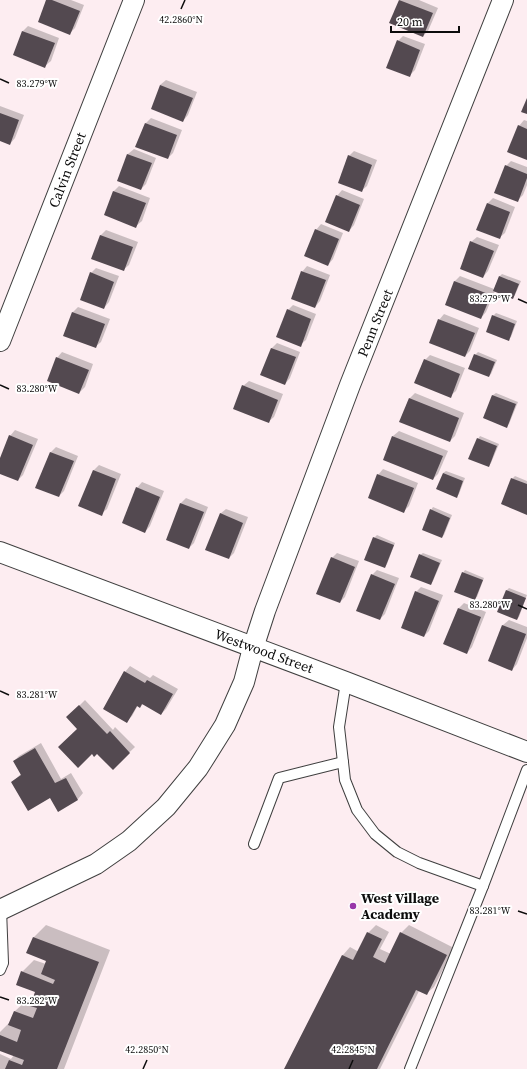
<svg xmlns="http://www.w3.org/2000/svg" width="527" height="1069" viewBox="0 0 527 1069" font-family="'Source Serif 4',serif">
  <style>
    .shadow { fill: #0003 }
    .building { fill: #534950 }
    .lines { fill: none; stroke-linecap: round; stroke-linejoin: round }
    .lane-casing { stroke: #3f3f3f; stroke-width: 12 }
    .street-casing { stroke: #3f3f3f; stroke-width: 22 }
    .lane { stroke: #fff; stroke-width: 10 }
    .street { stroke: #fff; stroke-width: 20 }
    .ticks { fill: none; stroke: #0c0c0c; stroke-width: 1.5 }
    .poi-dot { fill: #9836a9; stroke: #fff; stroke-width: 1.5 }
    .labels { text-anchor: middle; stroke-width: 4; stroke-linejoin: round; paint-order: stroke }
    .street-label { font-size: 14px; fill: #0c0c0c; stroke: #fff }
    .poi-label { font-size: 14px; font-weight: bold; fill: #0c0c0c; stroke: #fff; text-anchor: start }
    .ticks-label { font-size: 10px; text-anchor: middle; fill: #0c0c0c; stroke: #fff; stroke-width: 4; stroke-linejoin: round; paint-order: stroke }
  </style>
  <rect width="100%" height="100%" fill="#fdedf1"/>
  <g class="shadow">
    <polygon points="47,0 71,0 84,5 75,28 70,33"/>
    <polygon points="400,0 419,0 438,8 428,31 423,36 391,23"/>
    <polygon points="28,26 59,38 51,61 45,66 14,54 23,31"/>
    <polygon points="403,36 425,44 415,70 409,76 398,41"/>
    <polygon points="166,80 197,92 188,115 183,121 160,85"/>
    <polygon points="0,106 24,115 15,138 10,144 0,140"/>
    <polygon points="151,118 182,130 173,153 168,158 137,146 146,123"/>
    <polygon points="524,120 527,121 527,159 519,126"/>
    <polygon points="134,149 156,158 146,184 141,189 118,180 128,154"/>
    <polygon points="354,151 377,160 367,186 361,191 349,156"/>
    <polygon points="511,161 527,167 527,185 523,195 517,201 506,166"/>
    <polygon points="119,186 150,198 142,221 136,226 105,214 114,191"/>
    <polygon points="342,190 364,199 354,225 349,231 337,196"/>
    <polygon points="493,198 515,207 505,233 499,238 477,229 488,203"/>
    <polygon points="321,224 343,233 333,259 328,265 316,230"/>
    <polygon points="106,230 138,242 129,265 123,270 92,258 101,235"/>
    <polygon points="477,237 499,245 488,271 483,277 471,242"/>
    <polygon points="307,266 330,275 320,301 315,307 302,272"/>
    <polygon points="96,268 119,276 109,302 104,308 91,273"/>
    <polygon points="502,274 521,281 515,295 513,298 495,291 486,312 481,318 446,304 455,281 460,276 494,289 500,276"/>
    <polygon points="293,305 316,314 306,340 300,345 288,310"/>
    <polygon points="78,307 110,319 101,342 95,347 64,335 73,312"/>
    <polygon points="496,313 517,321 511,337 508,339 493,316"/>
    <polygon points="444,314 479,328 470,351 465,356 439,320"/>
    <polygon points="277,343 300,352 290,378 285,384 262,375 272,348"/>
    <polygon points="62,352 93,364 85,387 79,393 57,358"/>
    <polygon points="478,352 497,360 491,374 489,376 475,355"/>
    <polygon points="430,355 465,368 456,391 450,396 425,360"/>
    <polygon points="249,381 283,394 274,417 268,422 243,386"/>
    <polygon points="415,393 464,413 455,436 450,441 401,421 410,398"/>
    <polygon points="496,393 518,402 509,424 506,426 484,418 493,395"/>
    <polygon points="15,430 38,439 23,475 18,480 0,473 0,461 10,436"/>
    <polygon points="399,431 448,451 438,474 433,479 393,436"/>
    <polygon points="480,436 499,444 491,463 489,466 478,439"/>
    <polygon points="56,447 78,456 64,491 59,496 37,488 51,452"/>
    <polygon points="99,465 121,474 107,509 101,514 79,506 94,470"/>
    <polygon points="383,469 418,483 409,506 404,511 378,475"/>
    <polygon points="446,471 465,478 459,494 457,496 443,473"/>
    <polygon points="515,476 527,481 527,513 512,479"/>
    <polygon points="142,482 164,491 150,526 145,532 137,488"/>
    <polygon points="186,498 208,507 194,543 189,548 181,503"/>
    <polygon points="433,507 452,515 444,535 442,537 431,510"/>
    <polygon points="226,509 248,517 234,553 229,558 220,514"/>
    <polygon points="377,535 395,543 387,564 385,567 374,538"/>
    <polygon points="337,553 359,561 345,597 340,602 332,558"/>
    <polygon points="423,553 442,560 433,581 431,584 420,555"/>
    <polygon points="377,570 399,578 385,614 380,619 372,575"/>
    <polygon points="465,570 484,578 477,597 474,599 463,573"/>
    <polygon points="421,587 443,595 429,631 424,636 416,592"/>
    <polygon points="509,588 527,595 519,617 517,619 507,590"/>
    <polygon points="464,603 486,612 472,647 467,653 459,608"/>
    <polygon points="509,620 527,627 527,638 517,664 512,670 489,661 503,625"/>
    <polygon points="130,666 150,678 153,675 178,689 166,709 161,714 143,704 140,707 138,705 132,716 127,721 125,672"/>
    <polygon points="85,700 113,730 115,727 135,747 113,768 68,717"/>
    <polygon points="41,743 61,779 71,773 83,793 78,799 58,810 50,796 12,782 21,774 14,761 19,756"/>
    <polygon points="46,925 110,950 64,1069 0,1069 0,1054 11,1059 14,1055 0,1050 0,1032 10,1022 14,1012 27,1000 33,1002 37,991 22,972 34,960 46,964 48,960 28,952 34,937"/>
    <polygon points="376,925 389,932 380,949 391,954 401,933 409,925 454,948 434,987 426,994 419,991 380,1069 286,1069 343,955 350,947 359,952 368,933"/>
  </g>
  <g class="building">
    <polygon points="46,0 52,0 80,11 70,35 38,22"/>
    <polygon points="399,0 433,13 423,37 389,23"/>
    <polygon points="22,31 55,43 45,68 13,55"/>
    <polygon points="397,40 420,50 410,77 386,68"/>
    <polygon points="160,85 193,98 183,122 151,109"/>
    <polygon points="527,98 527,114 521,112"/>
    <polygon points="0,113 19,120 10,145 0,141"/>
    <polygon points="145,123 177,135 168,159 135,147"/>
    <polygon points="518,125 527,129 527,160 507,152"/>
    <polygon points="127,154 152,163 141,190 117,181"/>
    <polygon points="348,155 372,165 362,192 338,183"/>
    <polygon points="505,165 527,174 527,178 518,202 494,193"/>
    <polygon points="113,191 146,203 136,228 104,215"/>
    <polygon points="336,195 360,205 349,232 325,222"/>
    <polygon points="487,203 510,212 500,239 476,230"/>
    <polygon points="315,229 339,239 328,266 304,256"/>
    <polygon points="100,235 133,247 124,271 91,259"/>
    <polygon points="470,241 494,251 483,278 460,269"/>
    <polygon points="301,271 326,280 315,308 291,299"/>
    <polygon points="90,272 114,282 104,309 80,300"/>
    <polygon points="499,276 519,284 513,299 493,291"/>
    <polygon points="454,281 491,295 481,319 445,305"/>
    <polygon points="287,309 311,319 301,347 276,337"/>
    <polygon points="72,312 105,324 96,348 63,336"/>
    <polygon points="492,315 515,324 509,341 486,332"/>
    <polygon points="438,319 475,333 465,357 429,343"/>
    <polygon points="271,348 296,357 285,385 260,375"/>
    <polygon points="474,354 495,362 489,377 468,369"/>
    <polygon points="56,357 89,370 79,394 47,381"/>
    <polygon points="424,359 460,374 451,398 414,383"/>
    <polygon points="242,385 278,400 269,423 233,409"/>
    <polygon points="492,395 516,404 507,428 483,418"/>
    <polygon points="409,398 459,418 450,442 399,422"/>
    <polygon points="9,435 33,445 18,481 0,474 0,458"/>
    <polygon points="392,436 443,456 433,480 383,460"/>
    <polygon points="477,438 497,446 489,467 468,459"/>
    <polygon points="50,452 74,461 59,497 35,488"/>
    <polygon points="93,470 116,479 102,516 78,506"/>
    <polygon points="443,473 463,481 457,498 436,489"/>
    <polygon points="377,474 414,488 404,513 368,498"/>
    <polygon points="511,478 527,484 527,515 501,504"/>
    <polygon points="136,487 160,497 145,533 122,523"/>
    <polygon points="180,503 204,512 189,549 166,540"/>
    <polygon points="430,509 450,518 442,538 422,530"/>
    <polygon points="220,513 243,523 229,559 205,550"/>
    <polygon points="373,537 394,545 385,568 364,560"/>
    <polygon points="419,554 440,563 431,585 410,577"/>
    <polygon points="331,557 355,567 340,603 316,594"/>
    <polygon points="462,572 483,580 475,600 454,592"/>
    <polygon points="371,574 395,584 380,620 356,611"/>
    <polygon points="506,590 526,598 517,620 497,612"/>
    <polygon points="415,591 439,601 424,637 401,628"/>
    <polygon points="458,608 481,617 467,654 443,644"/>
    <polygon points="502,625 526,634 512,671 488,661"/>
    <polygon points="124,671 145,683 147,680 173,694 161,715 142,704 140,708 137,706 127,723 103,709"/>
    <polygon points="79,705 107,734 110,731 130,753 113,770 97,754 94,757 92,754 78,768 58,747 77,729 66,717"/>
    <polygon points="35,748 55,783 66,778 78,800 58,812 50,798 28,811 11,782 21,775 13,761"/>
    <polygon points="367,932 382,939 373,957 385,963 400,932 447,955 427,995 416,990 377,1069 284,1069 342,955 353,960"/>
    <polygon points="33,937 99,962 57,1069 5,1069 9,1060 22,1065 24,1060 0,1051 0,1035 17,1042 21,1030 8,1025 14,1011 33,1018 37,1008 30,1006 35,992 16,985 21,971 53,984 55,980 41,974 46,961 26,953"/>
  </g>
  <g class="lines">
    <defs>
      <g id="lane">
        <polyline points="346,682 339,727 345,780 357,810 375,834 397,852 419,863 483,886"/>
        <polyline points="254,844 279,778 343,762"/>
        <polyline points="0,970 3,963 1,909"/>
        <polyline points="410,1069 483,886 527,770"/>
      </g>
      <g id="street">
        <polyline points="0,341 134,0"/>
        <polyline points="0,552 346,682 527,752"/>
        <polyline points="0,910 96,864 129,841 166,807 198,768 225,725 244,682 253,648 265,611 350,385 503,0"/>
      </g>
    </defs>
    <use href="#lane" class="lane-casing"/>
    <use href="#street" class="street-casing"/>
    <use href="#lane" class="lane"/>
    <use href="#street" class="street"/>
  </g>
  <path class="ticks" d="M 181,9 L 185,0M 0,79 L 9,83M 518,299 L 527,303M 0,385 L 9,389M 518,605 L 527,609M 0,691 L 9,695M 518,911 L 527,914M 0,997 L 9,1000M 143,1069 L 147,1060M 349,1069 L 353,1060"/>
  <circle class="poi-dot" cx="353" cy="906" r="4"/>
  <g class="labels">
    <g class="street-label">
      <text transform="translate(67 170) rotate(-69)" y="5">Calvin Street</text>
      <text transform="translate(375 323) rotate(-68)" y="5">Penn Street</text>
      <text transform="translate(264 651) rotate(20)" y="5">Westwood Street</text>
    </g>
    <g class="poi-label">
      <text x="361" y="903">West Village<tspan x="361" dy="16">Academy</tspan></text>
    </g>
  </g>
  <g class="ticks-label">
    <text x="181" y="23">42.2860°N</text>
    <text x="37" y="87">83.279°W</text>
    <text x="490" y="302">83.279°W</text>
    <text x="37" y="392">83.280°W</text>
    <text x="490" y="608">83.280°W</text>
    <text x="37" y="698">83.281°W</text>
    <text x="490" y="914">83.281°W</text>
    <text x="37" y="1004">83.282°W</text>
    <text x="147" y="1053">42.2850°N</text>
    <text x="353" y="1053">42.2845°N</text>
  </g>
  <path d="M391 26v6h68v-6" fill="none" stroke="#0c0c0c" stroke-width="2"/>
  <text x="397" y="26" font-size="12" fill="#0c0c0c" stroke="#ffffff" stroke-width="3" paint-order="stroke">20 m</text>
</svg>
